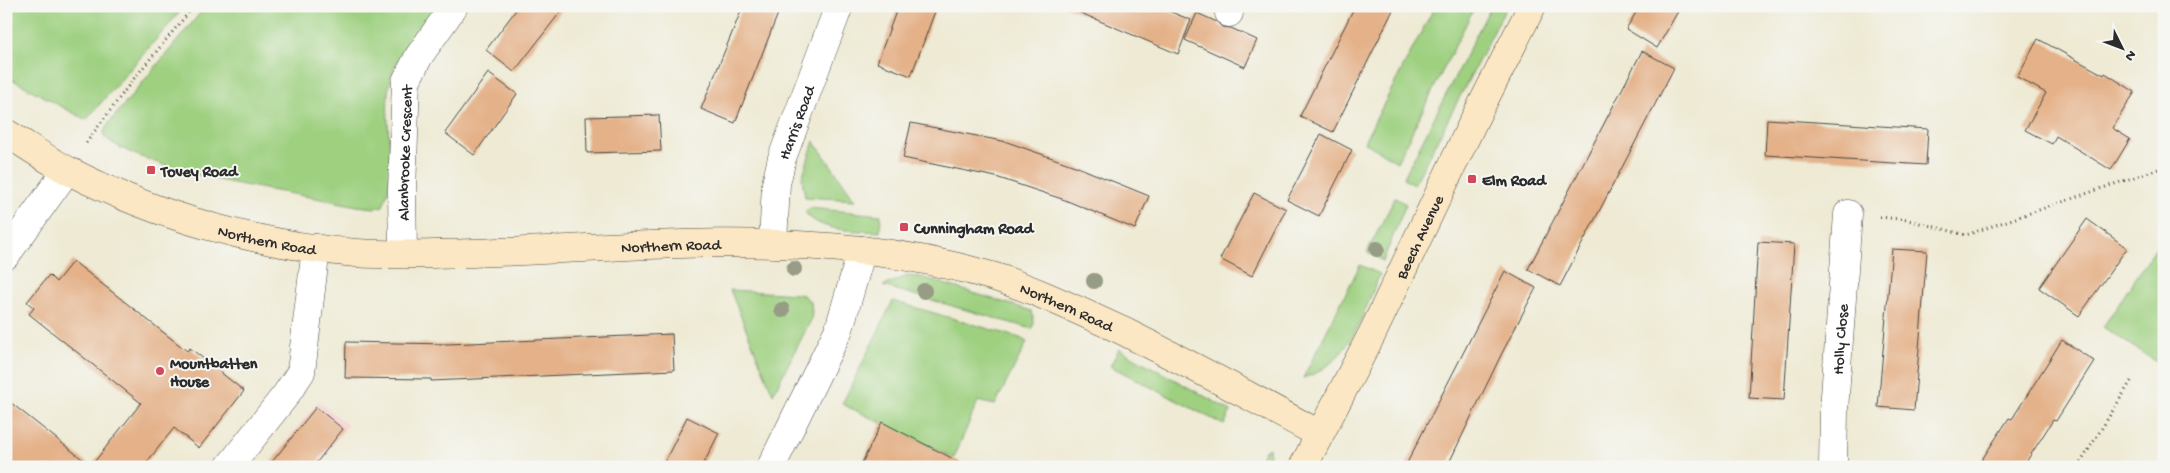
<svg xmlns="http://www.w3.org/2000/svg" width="2170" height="473" viewBox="0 0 2170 473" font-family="'Gochi Hand',sans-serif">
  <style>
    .built { fill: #f7d0cd }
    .green { fill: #9ed080; stroke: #647e56 }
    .building { fill: #e4b188 }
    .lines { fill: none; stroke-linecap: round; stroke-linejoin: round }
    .street-casing { stroke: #484844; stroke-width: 29 }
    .secondary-casing { stroke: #484844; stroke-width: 29 }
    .path { stroke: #484844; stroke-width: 3; stroke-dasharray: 1 4; stroke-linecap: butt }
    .street { stroke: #fff; stroke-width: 28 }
    .secondary { stroke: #fbe7c3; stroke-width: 28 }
    .tree { fill: #969c85 }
    .poi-dot { fill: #d1495b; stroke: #f6f6f2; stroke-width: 2 }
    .labels { text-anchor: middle; stroke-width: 4; stroke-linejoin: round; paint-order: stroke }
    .street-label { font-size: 16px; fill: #2b2b2b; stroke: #f6f6f2 }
    .poi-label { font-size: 16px; font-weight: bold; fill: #2b2b2b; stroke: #f6f6f2; text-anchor: start }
  </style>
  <rect width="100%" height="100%" fill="#f6f6f2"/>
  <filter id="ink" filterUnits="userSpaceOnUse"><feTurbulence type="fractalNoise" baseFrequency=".02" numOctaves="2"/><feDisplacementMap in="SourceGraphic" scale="10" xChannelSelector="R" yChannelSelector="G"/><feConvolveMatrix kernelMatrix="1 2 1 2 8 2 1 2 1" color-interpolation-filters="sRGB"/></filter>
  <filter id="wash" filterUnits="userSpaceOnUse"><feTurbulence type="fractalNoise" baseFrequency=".0096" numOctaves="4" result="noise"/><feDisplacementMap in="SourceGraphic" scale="20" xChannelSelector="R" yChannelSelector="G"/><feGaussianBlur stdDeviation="1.12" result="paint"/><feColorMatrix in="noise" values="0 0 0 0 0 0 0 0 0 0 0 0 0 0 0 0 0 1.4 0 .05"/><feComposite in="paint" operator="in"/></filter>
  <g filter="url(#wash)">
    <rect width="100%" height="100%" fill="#eeead4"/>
    <polygon class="built" points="318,402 348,425 315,467 266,467"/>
    <g class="green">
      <polygon points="6,6 185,6 86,120 6,76"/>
      <path d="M 206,6 L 438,6 C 423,26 397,53 391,77 C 380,118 400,166 383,206 L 375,208 L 357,206 C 295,193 231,186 170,167 C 147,159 123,152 104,137 L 104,131 L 109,123 Z"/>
      <polygon points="1435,6 1475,6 1397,162 1364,142"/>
      <polygon points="1491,6 1507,6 1414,185 1403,179"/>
      <polygon points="814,141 855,200 805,197 802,178"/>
      <polygon points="1395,198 1406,204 1383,261 1367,252"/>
      <path d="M 809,208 L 881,215 L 880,232 C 857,230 820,233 805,212 Z"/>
      <polygon points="2164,236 2164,367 2103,327"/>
      <path d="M 1360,265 L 1380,274 C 1366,306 1354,351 1321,370 C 1316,374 1309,376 1303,378 Z"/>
      <polygon points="907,276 921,277 1032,311 1034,323 1032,329 883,286"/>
      <polygon points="730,290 797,294 803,295 811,302 812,314 810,322 773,394"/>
      <polygon points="893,301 1020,338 1027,342 995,405 978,401 954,458 842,404"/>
      <polygon points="1119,349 1231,411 1224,425 1110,366"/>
      <polygon points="1269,448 1271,467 1257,467 1264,451"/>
    </g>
    <g id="blocks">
      <g class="building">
        <polygon points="519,6 565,6 514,72 486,50"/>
        <polygon points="743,6 781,6 735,123 701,109"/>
        <polygon points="898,6 937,6 911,76 877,63"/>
        <polygon points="1064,6 1156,6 1191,20 1178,54"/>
        <polygon points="1355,6 1395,6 1333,132 1300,116"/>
        <polygon points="1640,6 1681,6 1657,48 1626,29"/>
        <polygon points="1197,13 1217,22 1222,27 1231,28 1257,40 1245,67 1185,40"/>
        <polygon points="2038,39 2104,75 2105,73 2135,92 2112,128 2130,139 2111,170 2056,136 2052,144 2025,130 2046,93 2017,77"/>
        <polygon points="1642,51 1674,68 1560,286 1528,269"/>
        <polygon points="488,73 517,94 474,155 445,133"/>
        <polygon points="659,115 661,151 587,153 586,117"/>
        <polygon points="1767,119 1928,129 1926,165 1765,155"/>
        <polygon points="911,123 1007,142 1075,166 1149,196 1135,229 1065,200 996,177 903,158"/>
        <polygon points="1321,134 1352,150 1319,216 1287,200"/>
        <polygon points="1254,193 1286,209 1252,276 1220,259"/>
        <polygon points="2087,219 2127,248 2079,316 2039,288"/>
        <polygon points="1758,242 1794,244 1784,400 1749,398"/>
        <polygon points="1892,249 1927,251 1914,410 1878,407"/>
        <polygon points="73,261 187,351 190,348 244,391 199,448 174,428 143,467 6,467 6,399 91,466 141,403 29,314 34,308 27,302 49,275 56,282"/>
        <polygon points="1505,271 1536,288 1501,355 1447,467 1405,467"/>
        <polygon points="672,334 674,370 431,381 431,379 345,378 346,342 448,344"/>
        <polygon points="2062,340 2094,361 2056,421 2053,420 2023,467 1977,467 2009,418 2012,419"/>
        <polygon points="316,407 343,429 313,467 268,467"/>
        <polygon points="687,417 719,433 702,467 662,467"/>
        <polygon points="882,422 969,467 860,467"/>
      </g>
    </g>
  </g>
  <g filter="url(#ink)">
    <use href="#blocks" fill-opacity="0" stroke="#484844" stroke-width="1"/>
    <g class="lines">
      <defs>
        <g id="street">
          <polyline points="1229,13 1229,6"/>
          <path id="s1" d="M 773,243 L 776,184 L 782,158 L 839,6"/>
          <path id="s2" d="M 403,254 L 402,190 L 406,81 L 419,56 L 454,6"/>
          <polyline points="6,255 67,170"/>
          <polyline points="229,467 285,396 301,372 316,248"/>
          <polyline points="771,467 839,329 862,250"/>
          <path id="s3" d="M 1833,467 L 1834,410 L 1848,214"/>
        </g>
        <g id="secondary">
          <path id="s4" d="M 6,133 C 28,146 49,161 71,172 C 159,217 258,245 356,253 C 395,256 434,254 473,253 C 602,249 732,235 860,250 C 906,255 951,264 995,277 C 1039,291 1081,312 1123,331 C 1189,364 1254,398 1319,434"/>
          <path id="s5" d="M 1303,467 L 1373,332 L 1474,120 L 1532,6"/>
        </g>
      </defs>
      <use href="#street" class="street-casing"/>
      <use href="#secondary" class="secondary-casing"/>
      <g class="path">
        <polyline points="86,143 132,81 194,6"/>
        <polyline points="1880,217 1908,220 1966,235 2164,167"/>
        <polyline points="2078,467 2131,381"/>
      </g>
      <use href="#street" class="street"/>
      <use href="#secondary" class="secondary"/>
    </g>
    <g class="tree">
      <circle cx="1377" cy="249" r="8"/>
      <circle cx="794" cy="269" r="8"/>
      <circle cx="1094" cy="281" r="8"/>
      <circle cx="924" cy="291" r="8"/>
      <circle cx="782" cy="310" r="8"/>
    </g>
  </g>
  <g class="poi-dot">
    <rect x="146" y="165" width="10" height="10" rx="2.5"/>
    <rect x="1467" y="174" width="10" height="10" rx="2.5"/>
    <rect x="899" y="222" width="10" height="10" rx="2.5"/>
    <circle cx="160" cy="371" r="5"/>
  </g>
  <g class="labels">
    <g class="street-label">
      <text dy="6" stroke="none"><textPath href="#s1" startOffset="124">Harris Road</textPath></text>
      <text dy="6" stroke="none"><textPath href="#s2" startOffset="101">Alanbrooke Crescent</textPath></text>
      <text dy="6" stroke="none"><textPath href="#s5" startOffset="258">Beech Avenue</textPath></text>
      <text dy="6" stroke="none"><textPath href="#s4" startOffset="284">Northern Road</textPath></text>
      <text dy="6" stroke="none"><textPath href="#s4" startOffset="689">Northern Road</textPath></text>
      <text dy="6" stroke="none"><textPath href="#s4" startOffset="1094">Northern Road</textPath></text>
      <text dy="6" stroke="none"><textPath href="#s3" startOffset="128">Holly Close</textPath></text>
    </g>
    <g class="poi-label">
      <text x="161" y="176">Tovey Road</text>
      <text x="1482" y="185">Elm Road</text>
      <text x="914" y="233">Cunningham Road</text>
      <text x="170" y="368">Mountbatten<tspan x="170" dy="18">House</tspan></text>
    </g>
  </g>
  <rect width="2170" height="473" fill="none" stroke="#f6f6f2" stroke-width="25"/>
  <g transform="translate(2122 48) rotate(132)" stroke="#f6f6f2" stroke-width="4" paint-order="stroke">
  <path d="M0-4L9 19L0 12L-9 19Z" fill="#2b2b2b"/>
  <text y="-8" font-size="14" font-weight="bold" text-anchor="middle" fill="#2b2b2b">N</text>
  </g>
</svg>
